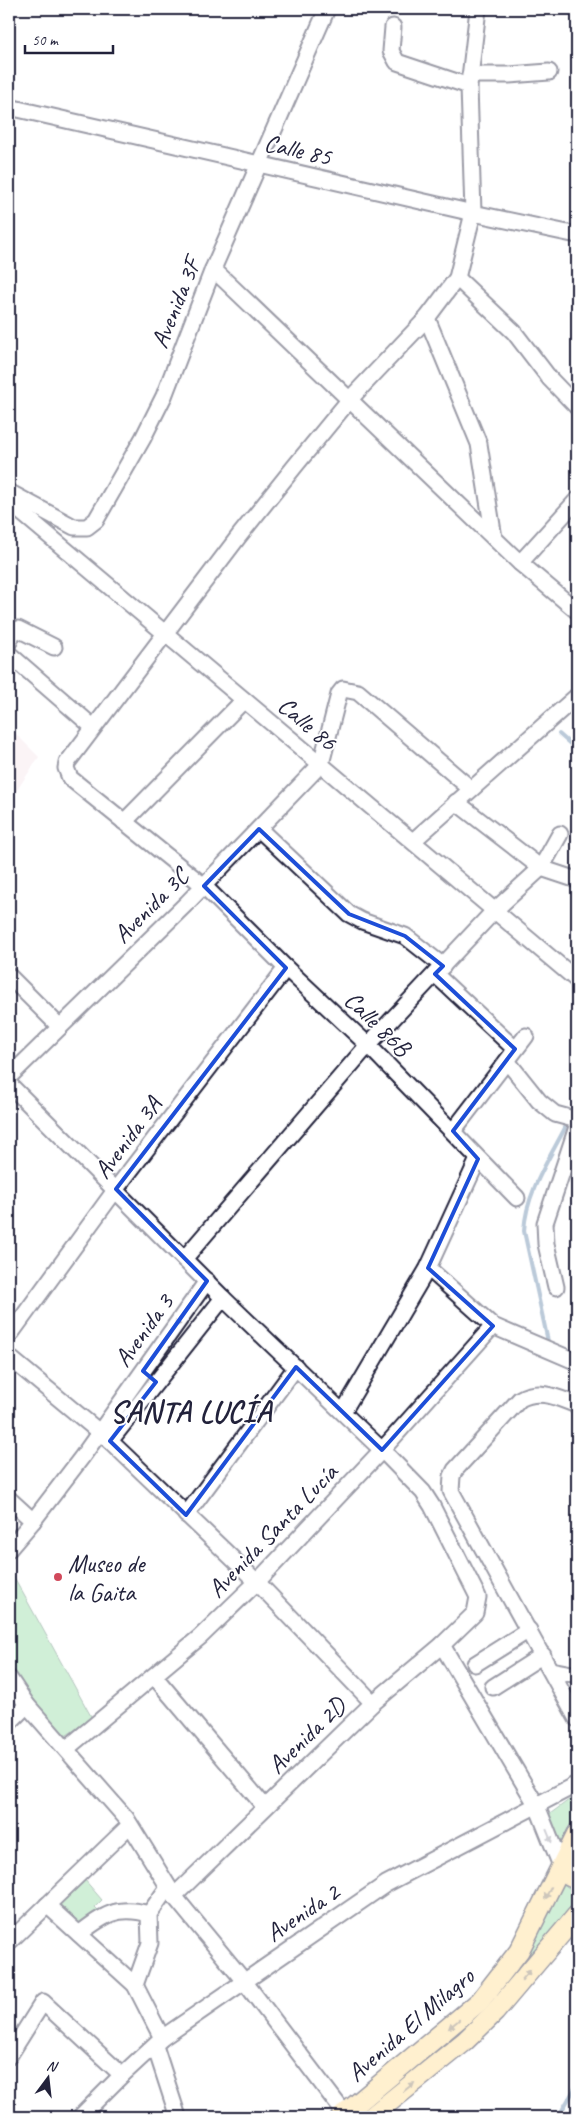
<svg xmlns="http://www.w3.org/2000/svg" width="586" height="2126" viewBox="0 0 586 2126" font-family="Caveat,sans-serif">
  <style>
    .built { fill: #f6e6ec }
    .green { fill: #98dca7; stroke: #5d7f71 }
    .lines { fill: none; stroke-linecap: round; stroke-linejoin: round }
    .stream { stroke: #6889ab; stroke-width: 4 }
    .minor-casing { stroke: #22223b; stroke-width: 19 }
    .major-casing { stroke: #22223b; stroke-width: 22 }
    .minor { stroke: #fff; stroke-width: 15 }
    .major { stroke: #fedd96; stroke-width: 19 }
    .oneway { fill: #9c9ca7 }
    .oneway2 { fill: #908068 }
    .marked { fill: none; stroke: #1d4ed8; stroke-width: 4; stroke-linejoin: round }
    .poi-dot { fill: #d1495b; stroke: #fff; stroke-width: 2 }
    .labels { text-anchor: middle; stroke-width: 4; stroke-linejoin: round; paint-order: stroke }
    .street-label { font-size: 25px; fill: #22223b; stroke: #fff }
    .poi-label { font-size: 25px; fill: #22223b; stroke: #fff; text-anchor: start }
    .district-label { font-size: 30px; font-weight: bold; letter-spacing: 1px; fill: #22223b; stroke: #fff }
  </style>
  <rect width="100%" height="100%" fill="#fff"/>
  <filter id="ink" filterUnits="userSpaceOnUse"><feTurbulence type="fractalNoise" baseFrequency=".02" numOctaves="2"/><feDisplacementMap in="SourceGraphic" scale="10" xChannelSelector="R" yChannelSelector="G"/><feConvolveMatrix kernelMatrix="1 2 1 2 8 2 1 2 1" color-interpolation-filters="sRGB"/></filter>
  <g filter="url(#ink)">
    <polygon class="built" points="9,727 39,757 9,802"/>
    <g class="green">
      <polygon points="9,1568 92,1718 64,1737 9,1670"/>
      <polygon points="577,1794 577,1812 558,1847 543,1819"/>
      <polygon points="84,1879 102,1900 95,1907 99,1911 78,1928 54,1904"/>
      <polygon points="562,1883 577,1894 577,1897 542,1946 509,1983 541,1927"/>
    </g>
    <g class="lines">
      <g class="stream">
        <polyline points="559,734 577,750"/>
        <path d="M 549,1346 L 524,1231 C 526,1193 548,1161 565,1128"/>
        <polyline points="558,2117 577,2085"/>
      </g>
      <defs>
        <g id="minor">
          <polyline points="478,9 469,86 473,213 457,278 427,318 350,399 295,466 239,536 67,763 66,768 70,778 204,886 286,968 368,1045 517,1198"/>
          <polyline points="393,27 391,51 397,62 469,86"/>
          <polyline points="470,75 509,75 549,72"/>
          <polyline points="9,107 473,213 577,235"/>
          <polyline points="213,269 520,563 577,611"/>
          <polyline points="457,278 514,332 550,379 577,407"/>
          <polyline points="427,318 479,444 494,538"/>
          <polyline points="9,492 74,527 87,527 96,520 143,438 164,396 213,269 327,9"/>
          <polyline points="9,502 577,980"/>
          <polyline points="520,563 577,500"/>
          <polyline points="9,642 13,632 18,629 54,647"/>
          <polyline points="9,654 93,727"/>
          <polyline points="456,802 541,868 577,880"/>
          <polyline points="124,822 244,700"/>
          <polyline points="259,829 349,914 362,921 405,936 443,966"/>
          <polyline points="413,841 577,696"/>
          <polyline points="435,974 515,1049"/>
          <polyline points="9,976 60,1027"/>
          <polyline points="507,1061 539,1101 555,1114 577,1120"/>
          <polyline points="9,1077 187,903 321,764 339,694 343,689 358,692 471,789"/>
          <polyline points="9,1084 223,1298 382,1450 423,1492 432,1506 478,1597 475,1613 442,1645 373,1703 174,1896"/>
          <polyline points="453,1131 526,1036"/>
          <polyline points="184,1259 368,1045 494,911 541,868 560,834"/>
          <polyline points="428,1268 493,1326 577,1362"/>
          <polyline points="556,1287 546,1244 545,1223 577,1127"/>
          <polyline points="9,1336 116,1189 286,968"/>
          <polyline points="9,1357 110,1441 257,1582 373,1703"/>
          <path d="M 577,1405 C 558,1398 539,1388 520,1399 L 455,1470 L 452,1476 L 451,1491 L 577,1719"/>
          <polyline points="343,1412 428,1268 478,1159"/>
          <polyline points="110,1441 223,1298"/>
          <polyline points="9,1499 33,1521"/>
          <polyline points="186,1515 296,1367"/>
          <polyline points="9,1549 33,1521 82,1457 207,1281"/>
          <polyline points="442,1645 537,1806 561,1866"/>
          <polyline points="475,1664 529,1630"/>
          <polyline points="551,1670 577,1675"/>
          <polyline points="154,1676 265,1807"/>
          <polyline points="9,1678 27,1705 126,1818 174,1896 244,1981 345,2114"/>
          <polyline points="493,1687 543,1655"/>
          <polyline points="9,1723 27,1705"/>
          <polyline points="66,1749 200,1637 257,1582 382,1450 493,1326"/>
          <polyline points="47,1905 135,1985 162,2038"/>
          <path d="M 79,1934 C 104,1915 117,1905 149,1914"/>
          <polyline points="9,1942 130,1825"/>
          <polyline points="135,1985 150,1943 149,1914 168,1887"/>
          <polyline points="155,2046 178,2117"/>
          <polyline points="9,2056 43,2002 122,2075"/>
          <polyline points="80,2117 122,2075 162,2038 386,1884 577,1784"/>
        </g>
        <g id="major">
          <polyline points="561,1866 569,1875 577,1879"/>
          <polyline points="341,2117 480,2001 519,1951 577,1834"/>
          <polyline points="371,2117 464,2042 495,2012 577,1915"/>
        </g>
      </defs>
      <use href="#minor" class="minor-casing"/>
      <use href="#major" class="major-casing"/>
      <use href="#minor" class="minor"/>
      <use href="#major" class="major"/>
    </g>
    <defs><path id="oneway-solid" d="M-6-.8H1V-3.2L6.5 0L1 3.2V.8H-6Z" transform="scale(1.25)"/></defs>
    <g class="oneway">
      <use href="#oneway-solid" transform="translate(179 1321) rotate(126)"/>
      <use href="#oneway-solid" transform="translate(549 1836) rotate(68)"/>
    </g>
    <g class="oneway2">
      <use href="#oneway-solid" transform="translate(548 1893) rotate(118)"/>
      <use href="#oneway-solid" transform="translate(526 1975) rotate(-50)"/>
      <use href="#oneway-solid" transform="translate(454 2024) rotate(140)"/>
      <use href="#oneway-solid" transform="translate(409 2087) rotate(-39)"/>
    </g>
  </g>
  <path d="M0 0H586V2126H0ZM 259,829 L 349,914 L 405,936 L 443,966 L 435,974 L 515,1049 L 453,1131 L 478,1159 L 428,1268 L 493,1326 L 382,1450 L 296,1367 L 186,1515 L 110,1441 L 156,1382 L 143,1371 L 207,1281 L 116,1189 L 286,968 L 204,886 Z" fill="#fff" fill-opacity=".55" fill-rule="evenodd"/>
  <path class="marked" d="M 259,829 L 349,914 L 405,936 L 443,966 L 435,974 L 515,1049 L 453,1131 L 478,1159 L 428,1268 L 493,1326 L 382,1450 L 296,1367 L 186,1515 L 110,1441 L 156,1382 L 143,1371 L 207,1281 L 116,1189 L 286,968 L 204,886 Z"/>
  <circle class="poi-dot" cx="58" cy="1577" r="5"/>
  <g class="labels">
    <g class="street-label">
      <text transform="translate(298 149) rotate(13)" y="9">Calle 85</text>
      <text transform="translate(175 303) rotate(-68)" y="9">Avenida 3F</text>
      <text transform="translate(308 723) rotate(40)" y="9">Calle 86</text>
      <text transform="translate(150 905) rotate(-45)" y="9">Avenida 3C</text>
      <text transform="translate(378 1023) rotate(44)" y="9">Calle 86B</text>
      <text transform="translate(127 1137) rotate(-53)" y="9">Avenida 3A</text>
      <text transform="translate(143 1330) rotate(-54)" y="9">Avenida 3</text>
      <text transform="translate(272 1530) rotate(-46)" y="9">Avenida Santa Lucía</text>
      <text transform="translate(306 1735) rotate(-44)" y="9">Avenida 2D</text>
      <text transform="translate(302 1912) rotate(-34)" y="9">Avenida 2</text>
      <text transform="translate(410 2024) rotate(-41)" y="9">Avenida El Milagro</text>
    </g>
    <g class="poi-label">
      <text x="68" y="1572">Museo de<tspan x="68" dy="29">la Gaita</tspan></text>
    </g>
    <g class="district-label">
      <text x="191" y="1422">SANTA LUCÍA</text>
    </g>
  </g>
  <rect width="586" height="2126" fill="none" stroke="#fff" stroke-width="30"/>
  <rect x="15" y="15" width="556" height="2096" fill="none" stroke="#22223b" stroke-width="2" filter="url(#ink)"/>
  <g transform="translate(48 2078) rotate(15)" stroke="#ffffff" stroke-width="4" paint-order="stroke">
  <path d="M0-4L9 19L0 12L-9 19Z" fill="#22223b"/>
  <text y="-8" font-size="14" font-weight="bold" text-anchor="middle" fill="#22223b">N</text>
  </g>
  <path d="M25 45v8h88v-8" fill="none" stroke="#22223b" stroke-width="2.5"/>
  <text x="32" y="45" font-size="15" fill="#22223b" stroke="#ffffff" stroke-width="4" paint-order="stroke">50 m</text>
</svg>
